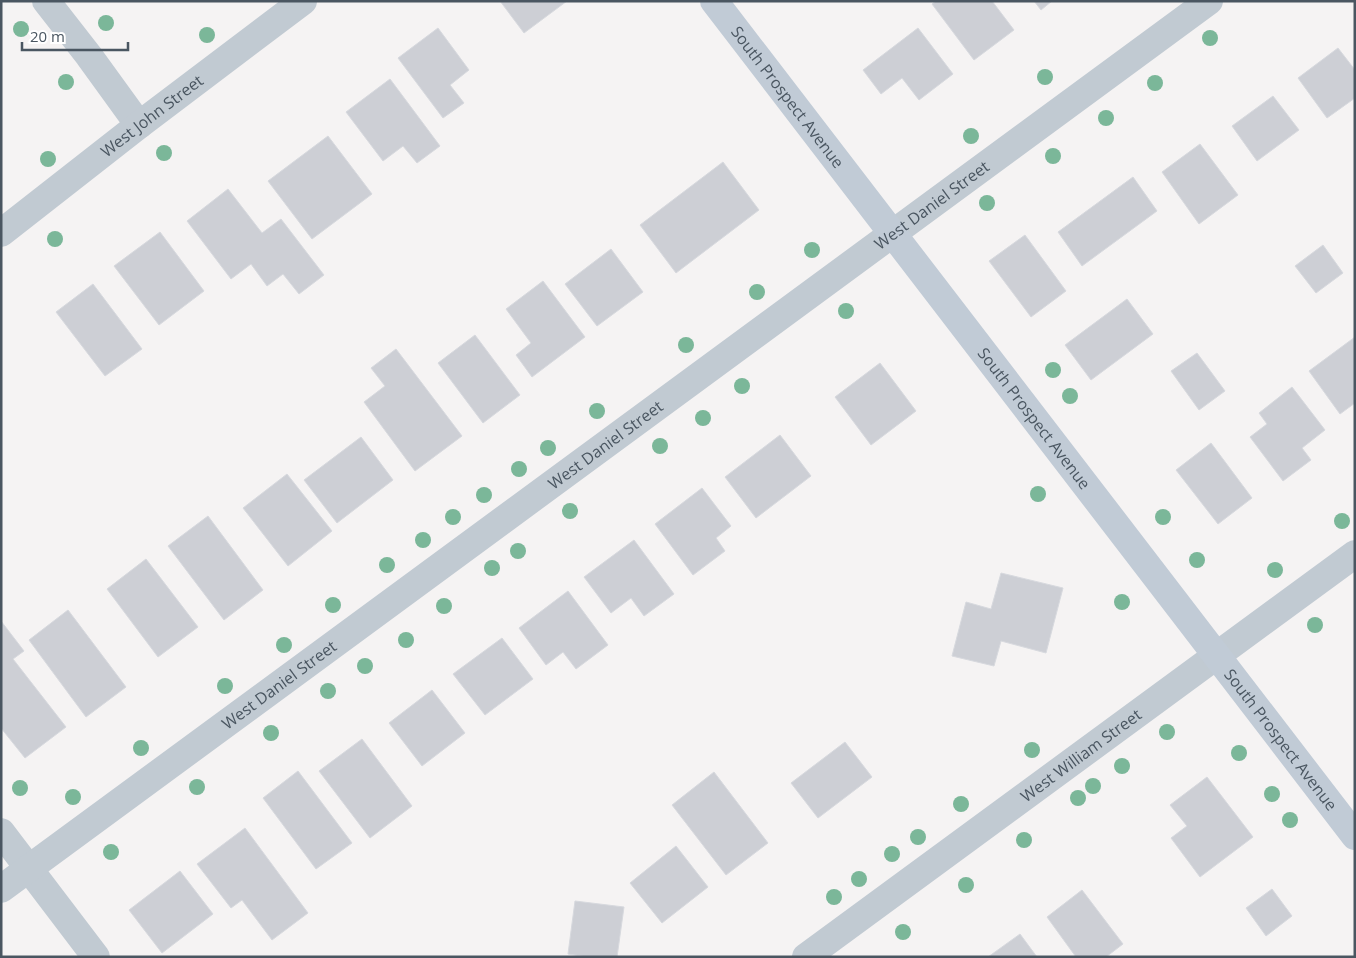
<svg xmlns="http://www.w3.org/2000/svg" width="1356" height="958" viewBox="0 0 1356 958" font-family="'Open Sans',sans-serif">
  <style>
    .building { fill: #cdcfd5; stroke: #d7d9de }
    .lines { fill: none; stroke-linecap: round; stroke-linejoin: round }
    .minor { stroke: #c1cad2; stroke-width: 28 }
    .tertiary { stroke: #c1cad2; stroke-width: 28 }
    .secondary { stroke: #c1cbd6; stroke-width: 28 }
    .tree { fill: #7bb799 }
    .labels { text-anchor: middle; stroke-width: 4.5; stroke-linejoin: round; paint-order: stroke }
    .street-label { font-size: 16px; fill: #4a5661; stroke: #fff }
  </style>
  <rect width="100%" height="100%" fill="#f5f3f3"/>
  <g class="building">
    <polygon points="500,1 567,1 524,33"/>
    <polygon points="936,1 992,1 1014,30 974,60 932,4"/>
    <polygon points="1034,1 1052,1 1041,10"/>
    <polygon points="438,28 469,70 450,85 464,103 443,118 398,58"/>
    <polygon points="918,28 953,74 919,100 902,78 881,94 863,70"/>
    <polygon points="1338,48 1355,70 1355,98 1327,118 1298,78"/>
    <polygon points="390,79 440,146 417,163 403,146 383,161 346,112"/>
    <polygon points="1273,96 1299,130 1257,161 1232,126"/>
    <polygon points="328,136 372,194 312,239 268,181"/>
    <polygon points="1200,144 1238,195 1199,224 1162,172"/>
    <polygon points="723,162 759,210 676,273 640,225"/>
    <polygon points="1133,177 1157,211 1082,266 1058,232"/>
    <polygon points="228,189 262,233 281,219 324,275 299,294 283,274 267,286 251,264 231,279 187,221"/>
    <polygon points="160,232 204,291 159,325 114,266"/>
    <polygon points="1025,235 1066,291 1031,317 989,261"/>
    <polygon points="1323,245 1343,273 1316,293 1295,266"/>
    <polygon points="611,249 643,292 597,326 565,284"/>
    <polygon points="543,281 585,337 532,377 516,355 531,343 506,309"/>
    <polygon points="93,284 142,349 105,376 56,312"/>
    <polygon points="1127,299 1153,334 1091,380 1065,345"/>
    <polygon points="475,335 520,395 483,423 438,363"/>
    <polygon points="1355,337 1355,403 1340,414 1309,371"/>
    <polygon points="396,349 462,436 415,471 364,402 385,386 371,368"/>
    <polygon points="1197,353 1225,391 1199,410 1171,371"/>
    <polygon points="880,363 916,411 871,445 835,397"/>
    <polygon points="1292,387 1325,430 1302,448 1311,460 1283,481 1250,437 1267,424 1259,413"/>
    <polygon points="780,435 811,476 756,518 725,477"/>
    <polygon points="361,437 393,480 337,523 304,480"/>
    <polygon points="1211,443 1252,498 1218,524 1176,470"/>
    <polygon points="287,474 332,531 288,566 243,508"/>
    <polygon points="702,488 731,526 716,538 725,551 693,575 655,524"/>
    <polygon points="208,516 263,590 224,620 168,546"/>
    <polygon points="634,540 674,594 644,616 631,598 611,613 584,577"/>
    <polygon points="146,559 198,627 158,657 107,589"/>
    <polygon points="1001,573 1063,588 1046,653 1001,641 994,666 952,656 966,602 991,609"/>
    <polygon points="568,591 608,645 576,669 563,652 546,665 519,628"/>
    <polygon points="68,610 126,687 86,717 29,640"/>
    <polygon points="1,621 24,651 13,659 66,727 25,758 1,728"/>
    <polygon points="502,638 533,679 485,715 453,674"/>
    <polygon points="432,690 465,733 422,766 389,723"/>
    <polygon points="362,739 412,806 370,838 319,771"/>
    <polygon points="845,742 872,777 818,818 791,783"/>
    <polygon points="298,771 352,843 316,869 263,798"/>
    <polygon points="714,772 768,843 726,875 672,805"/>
    <polygon points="1207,777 1253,837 1200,877 1171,838 1187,826 1170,805"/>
    <polygon points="245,828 308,913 272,940 242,900 231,908 197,864"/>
    <polygon points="676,846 708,887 662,923 630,883"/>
    <polygon points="180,871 213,914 162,953 129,910"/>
    <polygon points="1272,889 1292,916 1266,936 1246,908"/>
    <polygon points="1082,890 1123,944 1106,957 1076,957 1047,917"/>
    <polygon points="575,901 624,907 617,957 588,957 568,954"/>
    <polygon points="1020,934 1037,957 988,957"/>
  </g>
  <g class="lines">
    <g class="minor">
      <polyline points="46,1 89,56 139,125"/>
      <polyline points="1,832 96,957"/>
      <path id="s1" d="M 1,889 L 1209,1"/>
      <path id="s2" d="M 806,957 L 1355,554"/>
    </g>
    <path class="tertiary" id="s3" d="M 1,233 L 139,125 L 303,1"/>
    <path class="secondary" id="s4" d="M 714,1 L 1355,836"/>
  </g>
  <g class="tree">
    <circle cx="106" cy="23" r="8"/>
    <circle cx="21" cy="29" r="8"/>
    <circle cx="207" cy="35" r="8"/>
    <circle cx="1210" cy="38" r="8"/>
    <circle cx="1045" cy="77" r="8"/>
    <circle cx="66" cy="82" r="8"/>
    <circle cx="1155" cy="83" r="8"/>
    <circle cx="1106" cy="118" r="8"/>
    <circle cx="971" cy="136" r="8"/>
    <circle cx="164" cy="153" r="8"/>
    <circle cx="1053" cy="156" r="8"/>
    <circle cx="48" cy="159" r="8"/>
    <circle cx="987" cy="203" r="8"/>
    <circle cx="55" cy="239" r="8"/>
    <circle cx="812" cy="250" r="8"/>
    <circle cx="757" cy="292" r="8"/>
    <circle cx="846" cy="311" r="8"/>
    <circle cx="686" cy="345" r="8"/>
    <circle cx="1053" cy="370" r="8"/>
    <circle cx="742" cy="386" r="8"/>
    <circle cx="1070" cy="396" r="8"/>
    <circle cx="597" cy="411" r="8"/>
    <circle cx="703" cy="418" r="8"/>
    <circle cx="660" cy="446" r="8"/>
    <circle cx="548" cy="448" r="8"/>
    <circle cx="519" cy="469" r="8"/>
    <circle cx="1038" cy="494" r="8"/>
    <circle cx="484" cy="495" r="8"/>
    <circle cx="570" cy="511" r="8"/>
    <circle cx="453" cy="517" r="8"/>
    <circle cx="1163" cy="517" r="8"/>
    <circle cx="1342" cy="521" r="8"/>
    <circle cx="423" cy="540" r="8"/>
    <circle cx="518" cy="551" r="8"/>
    <circle cx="1197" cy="560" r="8"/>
    <circle cx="387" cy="565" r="8"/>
    <circle cx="492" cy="568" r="8"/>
    <circle cx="1275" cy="570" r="8"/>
    <circle cx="1122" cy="602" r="8"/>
    <circle cx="333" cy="605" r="8"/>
    <circle cx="444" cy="606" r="8"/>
    <circle cx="1315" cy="625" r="8"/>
    <circle cx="406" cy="640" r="8"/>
    <circle cx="284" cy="645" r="8"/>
    <circle cx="365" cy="666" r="8"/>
    <circle cx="225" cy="686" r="8"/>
    <circle cx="328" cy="691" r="8"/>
    <circle cx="1167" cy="732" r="8"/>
    <circle cx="271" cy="733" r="8"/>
    <circle cx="141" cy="748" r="8"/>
    <circle cx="1032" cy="750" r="8"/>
    <circle cx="1239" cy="753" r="8"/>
    <circle cx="1122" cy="766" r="8"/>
    <circle cx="1093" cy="786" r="8"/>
    <circle cx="197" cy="787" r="8"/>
    <circle cx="20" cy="788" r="8"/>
    <circle cx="1272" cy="794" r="8"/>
    <circle cx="73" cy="797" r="8"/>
    <circle cx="1078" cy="798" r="8"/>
    <circle cx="961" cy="804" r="8"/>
    <circle cx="1290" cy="820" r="8"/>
    <circle cx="918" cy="837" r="8"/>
    <circle cx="1024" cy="840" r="8"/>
    <circle cx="111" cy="852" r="8"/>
    <circle cx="892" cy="854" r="8"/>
    <circle cx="859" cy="879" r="8"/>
    <circle cx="966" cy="885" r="8"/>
    <circle cx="834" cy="897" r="8"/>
    <circle cx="903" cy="932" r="8"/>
  </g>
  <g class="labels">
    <g class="street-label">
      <text dy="6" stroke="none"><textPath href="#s4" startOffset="121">South Prospect Avenue</textPath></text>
      <text dy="6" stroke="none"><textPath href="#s3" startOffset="191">West John Street</textPath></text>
      <text dy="6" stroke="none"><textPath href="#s1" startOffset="1155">West Daniel Street</textPath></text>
      <text dy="6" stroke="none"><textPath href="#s4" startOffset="526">South Prospect Avenue</textPath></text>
      <text dy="6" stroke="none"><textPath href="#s1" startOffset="750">West Daniel Street</textPath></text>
      <text dy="6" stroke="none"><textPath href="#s1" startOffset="345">West Daniel Street</textPath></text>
      <text dy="6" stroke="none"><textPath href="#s4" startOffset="931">South Prospect Avenue</textPath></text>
      <text dy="6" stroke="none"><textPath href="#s2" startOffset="341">West William Street</textPath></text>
    </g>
  </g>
  <rect width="1356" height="958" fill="none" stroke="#4a5661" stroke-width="5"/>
  <path d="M22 42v8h106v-8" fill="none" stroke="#4a5661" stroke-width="2.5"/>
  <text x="30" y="42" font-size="15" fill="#4a5661" stroke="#ffffff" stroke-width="4" paint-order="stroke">20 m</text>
</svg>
